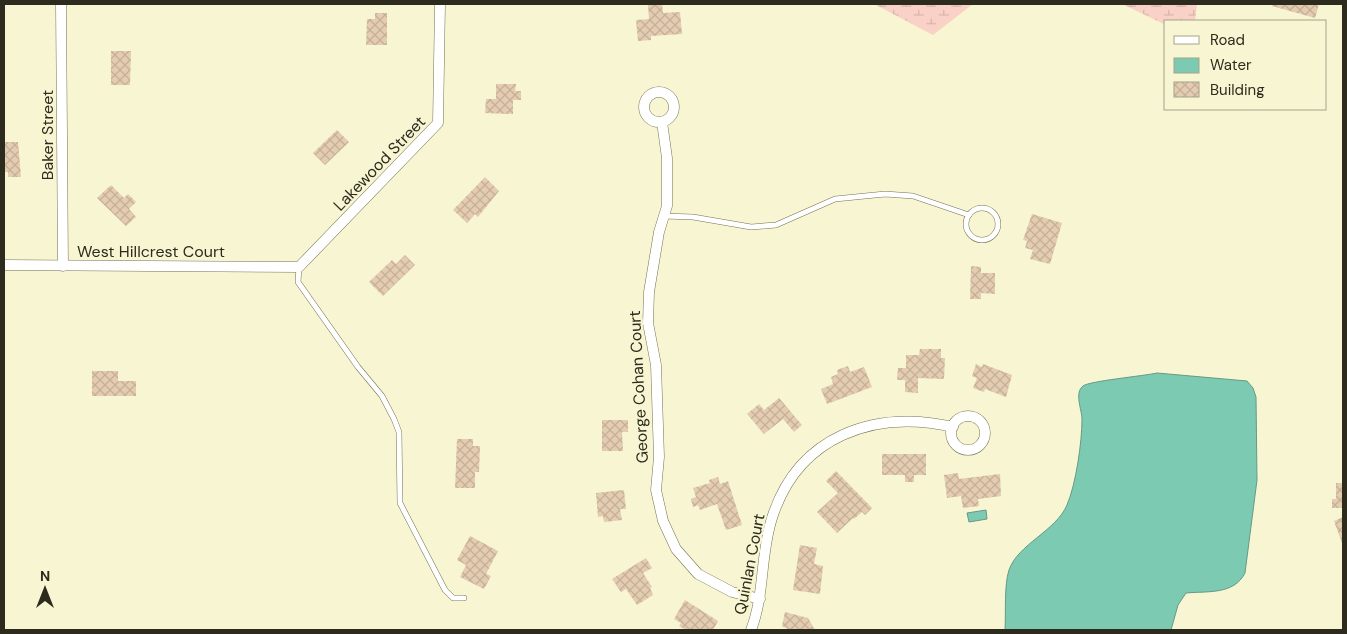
<svg xmlns="http://www.w3.org/2000/svg" width="1347" height="634" viewBox="0 0 1347 634" font-family="'DM Sans',sans-serif">
  <style>
    .wetland { fill: url(#wetland-marsh) }
    .water { fill: #7dcab2; stroke: #659a86 }
    .building { fill: url(#building-cross-hatch) }
    .lines { fill: none; stroke-linecap: round; stroke-linejoin: round }
    .lane-casing { stroke: #757254; stroke-width: 6 }
    .street-casing { stroke: #757254; stroke-width: 11 }
    .lane { stroke: #fff; stroke-width: 5 }
    .street { stroke: #fff; stroke-width: 10 }
    .labels { text-anchor: middle; stroke-width: 4.5; stroke-linejoin: round; paint-order: stroke }
    .street-label { font-size: 16px; fill: #2c2b1e; stroke: #f7f5d2 }
  </style>
  <defs>
    <pattern id="wetland-marsh" width="20" height="14" patternUnits="userSpaceOnUse" patternTransform="scale(1.25)"><rect width="20" height="14" fill="#f9d1c6"/><path d="M1 5h8M5 5V1M11 12h8M15 12V8" fill="none" stroke="#d6b4aa"/></pattern>
    <pattern id="building-cross-hatch" width="8" height="8" patternUnits="userSpaceOnUse" patternTransform="scale(1.25)"><rect width="8" height="8" fill="#e4ccb1"/><path d="M0 0l8 8M0 8l8-8" fill="none" stroke="#c4af98"/></pattern>
  </defs>
  <rect width="100%" height="100%" fill="#f7f5d2"/>
  <g class="wetland">
    <polygon points="874,4 973,4 933,35"/>
    <polygon points="1122,4 1197,4 1195,21 1166,21 1166,25"/>
  </g>
  <g class="water">
    <path d="M 1157,373 L 1247,381 L 1253,388 L 1256,397 L 1257,480 L 1245,573 C 1234,595 1207,591 1186,593 L 1178,605 L 1171,630 L 1005,630 C 1006,613 1004,585 1009,570 C 1018,544 1056,531 1067,505 C 1076,484 1082,442 1082,419 C 1082,410 1074,393 1083,386 C 1089,381 1144,376 1157,373 Z"/>
    <polygon points="986,510 987,519 969,522 967,513"/>
  </g>
  <g class="building">
    <polygon points="662,4 663,13 680,12 682,34 651,36 651,40 638,41 636,20 649,19 648,5"/>
    <polygon points="1273,4 1319,4 1315,18 1272,6"/>
    <polygon points="375,13 387,13 387,45 366,45 367,19 375,19"/>
    <polygon points="111,51 131,51 130,85 111,85"/>
    <polygon points="496,84 516,84 515,91 521,91 521,100 513,100 513,114 485,113 486,99 496,99"/>
    <polygon points="337,130 349,142 325,165 313,153"/>
    <polygon points="4,142 18,142 21,177 8,177 8,172 4,172"/>
    <polygon points="485,177 499,191 478,217 475,214 467,223 453,210"/>
    <polygon points="111,185 124,198 128,194 136,202 129,209 136,217 126,226 97,198"/>
    <polygon points="1032,214 1062,223 1050,264 1030,259 1033,250 1025,248 1027,241 1023,240"/>
    <polygon points="405,255 415,265 383,296 369,282 392,260 396,264"/>
    <polygon points="971,266 981,267 981,273 995,273 995,294 981,293 981,299 970,299"/>
    <polygon points="920,349 941,349 941,358 945,358 944,379 918,378 918,393 905,392 905,380 897,380 898,368 906,368 906,355 919,355"/>
    <polygon points="976,364 982,367 983,364 1012,375 1006,397 985,389 984,392 973,388 977,378 972,376"/>
    <polygon points="848,366 850,372 864,367 872,387 827,404 821,389 833,384 831,377 838,374 837,370"/>
    <polygon points="92,371 118,371 118,381 136,381 136,396 92,396"/>
    <polygon points="779,398 802,425 794,432 783,419 764,434 747,414 759,404 764,410"/>
    <polygon points="602,420 628,420 628,432 622,432 623,451 602,451"/>
    <polygon points="457,439 473,439 473,446 480,446 479,472 475,472 475,488 455,488"/>
    <polygon points="882,454 926,454 926,475 914,475 914,482 905,482 905,475 882,475"/>
    <polygon points="836,471 872,508 865,515 862,512 854,519 853,518 837,533 817,512 838,493 826,481"/>
    <polygon points="958,473 959,479 1000,474 1001,496 978,499 979,506 963,508 961,496 947,498 944,475"/>
    <polygon points="718,477 720,484 728,481 742,525 726,530 717,504 700,510 698,505 693,507 691,499 696,497 693,488 710,483 709,480"/>
    <polygon points="1336,483 1343,483 1343,508 1332,508 1332,499 1336,499"/>
    <polygon points="624,490 626,509 620,509 622,520 604,522 603,516 598,517 596,493"/>
    <polygon points="1343,517 1343,542 1342,543 1334,521"/>
    <polygon points="470,536 498,551 486,574 491,576 484,589 460,577 466,565 457,560"/>
    <polygon points="800,545 817,548 814,564 823,566 820,594 793,590"/>
    <polygon points="646,558 652,568 643,573 652,587 650,588 653,595 637,605 626,589 621,592 612,579"/>
    <polygon points="685,600 718,621 713,630 686,630 679,626 681,623 674,619"/>
    <polygon points="785,612 808,618 815,630 790,630 782,626"/>
  </g>
  <g class="lines">
    <defs>
      <g id="lane">
        <circle cx="982" cy="224" r="16"/>
        <polyline points="664,216 693,217 751,227 776,225 835,199 885,194 913,196 969,215"/>
        <polyline points="299,267 298,282 358,367 382,396 394,419 399,432 400,503 445,590 453,598 464,598"/>
      </g>
      <g id="street">
        <polyline points="61,4 63,266"/>
        <circle cx="659" cy="107" r="15"/>
        <polyline points="662,122 667,158 667,206 659,232 649,292 648,323 656,365 659,457 656,490 663,521 676,549 698,574 732,592 760,599"/>
        <polyline points="4,265 299,267 438,123 440,4"/>
        <circle cx="968" cy="433" r="17"/>
        <path d="M 751,630 C 765,594 760,555 772,518 C 798,436 874,409 953,427"/>
      </g>
    </defs>
    <use href="#lane" class="lane-casing"/>
    <use href="#street" class="street-casing"/>
    <use href="#lane" class="lane"/>
    <use href="#street" class="street"/>
  </g>
  <g class="labels">
    <g class="street-label">
      <text transform="translate(47 135) rotate(-90)" y="6">Baker Street</text>
      <text transform="translate(379 163) rotate(-46)" y="6">Lakewood Street</text>
      <text x="151" y="257">West Hillcrest Court</text>
      <text transform="translate(638 387) rotate(-93)" y="6">George Cohan Court</text>
      <text transform="translate(749 564) rotate(-79)" y="6">Quinlan Court</text>
    </g>
  </g>
  <rect width="1347" height="634" fill="none" stroke="#2c2b1e" stroke-width="10"/>
  <rect x="1164" y="20" width="162" height="90" fill="#f7f5d2" stroke="#a6a48a"/>
  <rect x="1174" y="36" width="25" height="8" fill="#ffffff" stroke="#a6a48a"/>
  <text x="1210" y="45" font-size="15" fill="#2c2b1e">Road</text>
  <rect x="1174" y="58" width="25" height="15" fill="#7dcab2" stroke="#a6a48a"/>
  <text x="1210" y="70" font-size="15" fill="#2c2b1e">Water</text>
  <rect x="1174" y="82" width="25" height="15" fill="url(#building-cross-hatch)" stroke="#a6a48a"/>
  <text x="1210" y="95" font-size="15" fill="#2c2b1e">Building</text>
  <g transform="translate(45 589)" stroke="#f7f5d2" stroke-width="4" paint-order="stroke">
  <path d="M0-4L9 19L0 12L-9 19Z" fill="#2c2b1e"/>
  <text y="-8" font-size="14" font-weight="bold" text-anchor="middle" fill="#2c2b1e">N</text>
  </g>
</svg>
